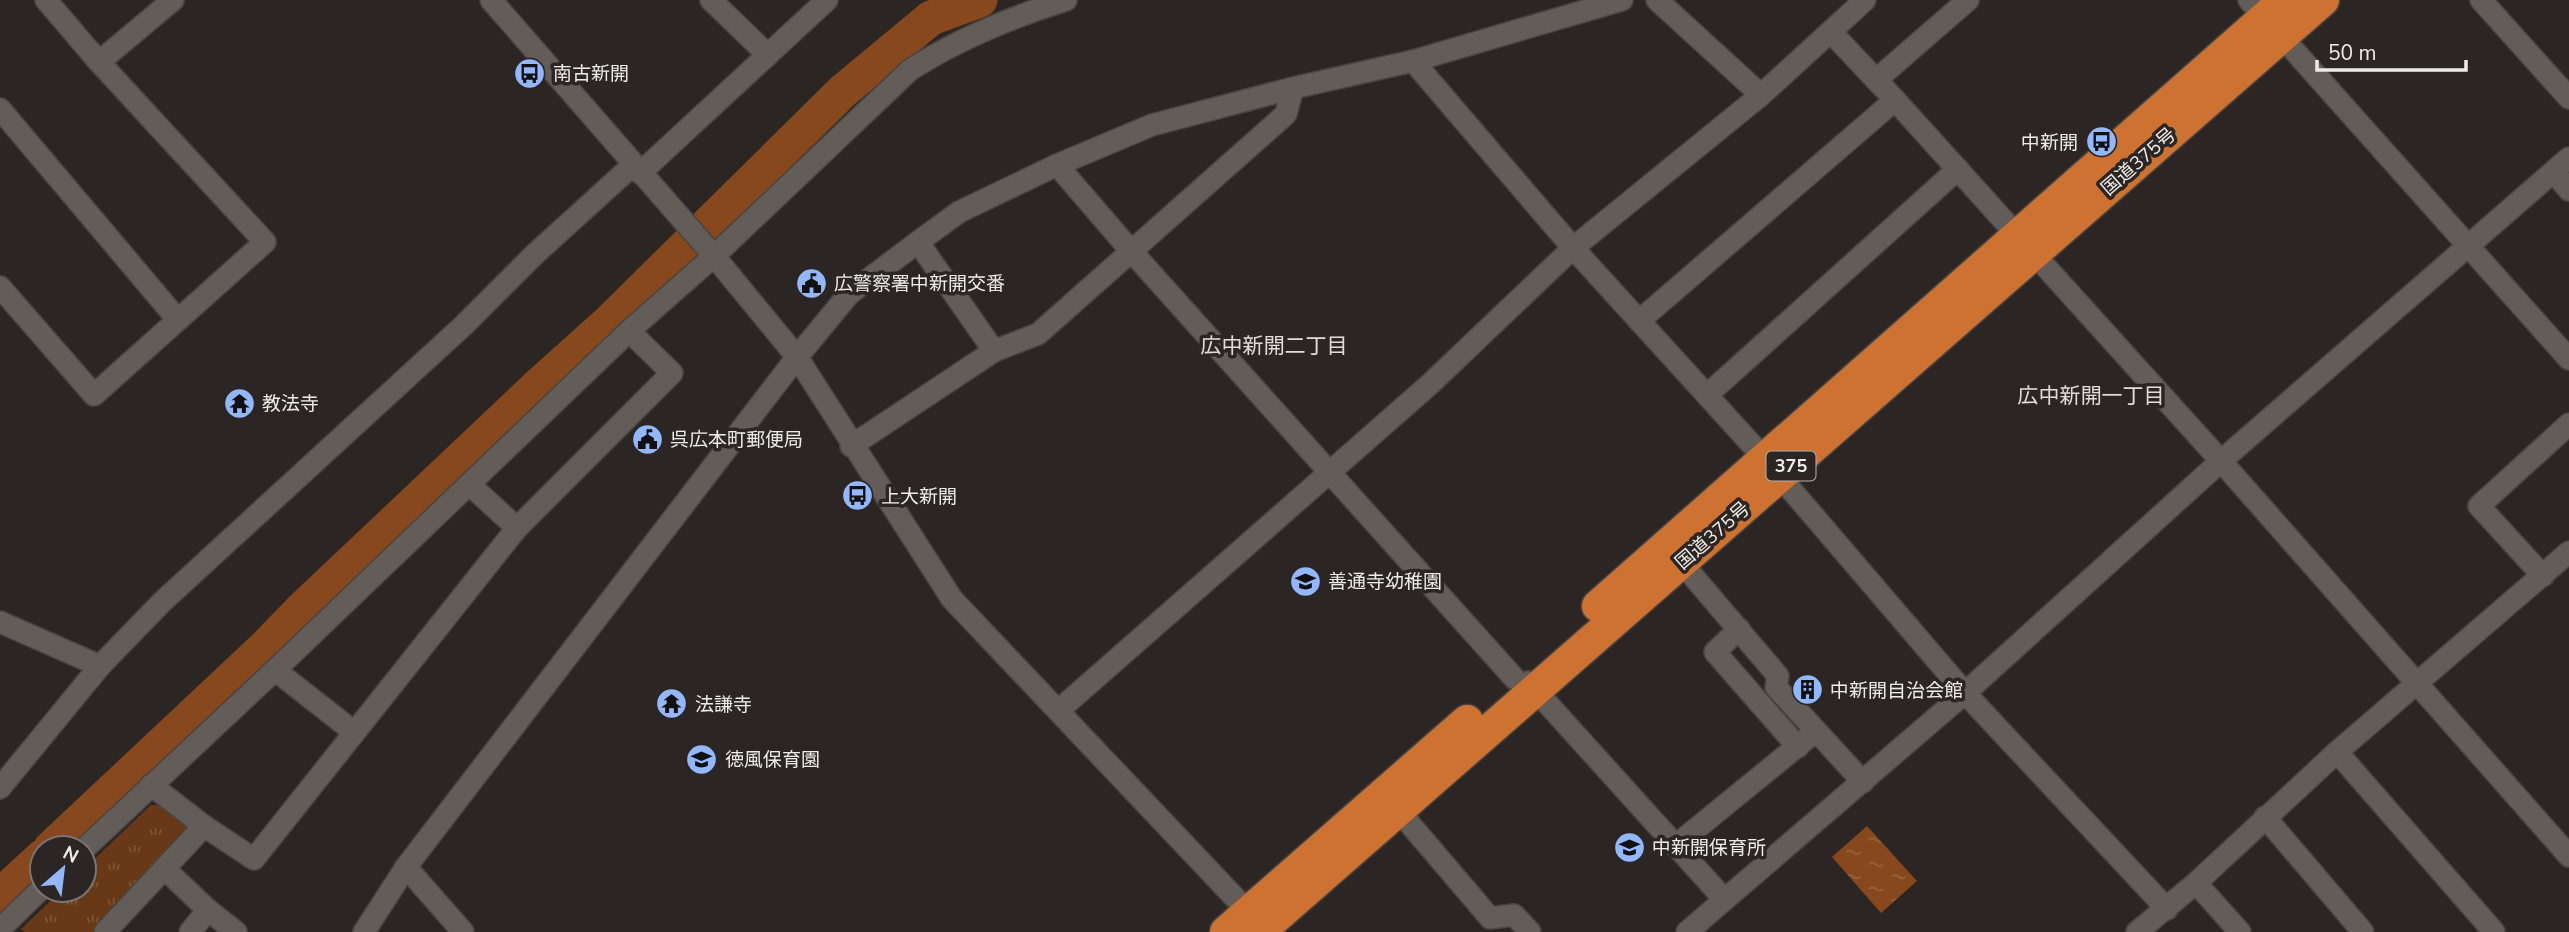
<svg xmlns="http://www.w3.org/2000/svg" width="2569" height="932" viewBox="0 0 2569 932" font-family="'Nunito Sans','Noto Sans JP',sans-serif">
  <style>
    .grass { fill: url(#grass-tufts) }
    .water { fill: url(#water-ripples) }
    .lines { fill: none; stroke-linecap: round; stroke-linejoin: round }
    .river { stroke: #86481c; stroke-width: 35 }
    .minor-casing { stroke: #484442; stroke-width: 24 }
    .highway-casing { stroke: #484442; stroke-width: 35 }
    .minor { stroke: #635d5a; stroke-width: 21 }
    .highway { stroke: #ce7231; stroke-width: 32 }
    .labels { text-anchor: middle; stroke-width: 7; stroke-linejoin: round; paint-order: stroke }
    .shield { fill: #2b2624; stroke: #b4b0ae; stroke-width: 2 }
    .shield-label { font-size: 18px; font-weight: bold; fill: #eeebe9 }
    .poi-label { font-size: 19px; fill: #eeebe9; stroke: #2b2624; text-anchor: start }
    .street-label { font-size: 19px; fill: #eeebe9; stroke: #2b2624 }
    .neighbourhood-label { font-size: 21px; fill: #e2dcd8; stroke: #2b2624 }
  </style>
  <defs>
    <pattern id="grass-tufts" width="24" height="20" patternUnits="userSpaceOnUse" patternTransform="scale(1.75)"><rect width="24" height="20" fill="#693816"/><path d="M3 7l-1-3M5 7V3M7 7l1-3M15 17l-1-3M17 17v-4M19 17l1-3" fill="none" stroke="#7f5538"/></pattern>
    <pattern id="water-ripples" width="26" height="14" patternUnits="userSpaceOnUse" patternTransform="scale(1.75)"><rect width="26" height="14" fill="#86481c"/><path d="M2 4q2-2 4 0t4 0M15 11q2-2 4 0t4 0" fill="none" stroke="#97633d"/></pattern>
  </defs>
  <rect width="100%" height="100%" fill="#2b2624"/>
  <polygon class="grass" points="151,805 159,805 189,826 190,836 97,932 25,932 21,929 62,890 84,890 84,869"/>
  <polygon class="water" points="1867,826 1917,881 1881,913 1832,857"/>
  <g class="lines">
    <g class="river">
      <polyline points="51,848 264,648 302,609 541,383 609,322 843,91 931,18 980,0"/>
      <polyline points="0,896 42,857"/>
    </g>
    <defs>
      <g id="minor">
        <polyline points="491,0 714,256 797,357 952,599 1257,921"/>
        <polyline points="711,0 768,55"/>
        <polyline points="1657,0 1761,95"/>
        <polyline points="2249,0 2569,359"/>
        <polyline points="2481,0 2569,98"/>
        <polyline points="1831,32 1895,100 2221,461 2569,856"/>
        <polyline points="91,52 99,62 173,0"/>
        <polyline points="1413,61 1573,248 1764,458 1965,693 2167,909"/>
        <polyline points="1876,80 1968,0"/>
        <polyline points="0,109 178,320"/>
        <polyline points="1057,165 1132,252 1515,679"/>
        <polyline points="2554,172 2569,190"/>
        <polyline points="640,173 827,0"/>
        <polyline points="918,242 994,351 1038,334 1286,114 1293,88"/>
        <polyline points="0,287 94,395 265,242 99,62 46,0"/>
        <polyline points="1639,321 1895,100"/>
        <polyline points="1707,395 1958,169"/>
        <polyline points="851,446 994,351"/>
        <polyline points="469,484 517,528"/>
        <polyline points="1681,562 1778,676 1776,687 1863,782"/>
        <polyline points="2543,576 2479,506 2569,424"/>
        <polyline points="0,622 100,666"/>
        <polyline points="1739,629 1715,652 1798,747"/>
        <polyline points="275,670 354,732"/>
        <polyline points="1528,682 1724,899"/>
        <polyline points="1059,710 1429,385 1573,248 1761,95 1865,0"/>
        <polyline points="2337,752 2494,932"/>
        <polyline points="151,785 204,826 254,859 517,528 672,373 629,331"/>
        <polyline points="0,788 100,666 162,602 464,325 534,255 633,165"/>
        <polyline points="1398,810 1490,918 1514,915 1530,932"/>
        <polyline points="2265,817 2363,932"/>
        <polyline points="1675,846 1816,731"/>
        <path d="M 84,849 L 275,670 L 629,331 L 714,256 L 910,70 C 958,39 1012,17 1066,0"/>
        <polyline points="406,867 463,932"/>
        <polyline points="166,870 208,910 236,932"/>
        <polyline points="2196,883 2240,932"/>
        <polyline points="0,929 42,888"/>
        <polyline points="105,932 204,826"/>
        <polyline points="190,932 208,910"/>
        <polyline points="364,932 406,867 797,357 849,294 918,242 959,212 1057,165 1152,125 1293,88 1413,61 1622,0"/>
        <polyline points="1687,932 1965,693 2221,461 2569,158"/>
        <polyline points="2137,932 2196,883 2337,752 2569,552"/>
      </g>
      <g id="highway">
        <polyline points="1598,606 2285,0"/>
        <polyline points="1226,932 1467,721"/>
        <polyline points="1259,932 2323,0"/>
      </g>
    </defs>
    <use href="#minor" class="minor-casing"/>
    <use href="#highway" class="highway-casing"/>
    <use href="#minor" class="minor"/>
    <use href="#highway" class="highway"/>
  </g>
  <defs>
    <symbol id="bus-disc" viewBox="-11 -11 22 22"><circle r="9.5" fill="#92b7fd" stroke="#2b2624"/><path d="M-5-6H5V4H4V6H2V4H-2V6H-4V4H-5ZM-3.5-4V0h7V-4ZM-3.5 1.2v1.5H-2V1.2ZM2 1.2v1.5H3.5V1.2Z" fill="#111"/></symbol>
    <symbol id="civic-disc" viewBox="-11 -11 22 22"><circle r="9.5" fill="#92b7fd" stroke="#2b2624"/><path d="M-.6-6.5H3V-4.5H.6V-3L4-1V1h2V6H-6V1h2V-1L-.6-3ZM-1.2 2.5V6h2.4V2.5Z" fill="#111"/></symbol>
    <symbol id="temple-disc" viewBox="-11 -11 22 22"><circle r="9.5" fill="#92b7fd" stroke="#2b2624"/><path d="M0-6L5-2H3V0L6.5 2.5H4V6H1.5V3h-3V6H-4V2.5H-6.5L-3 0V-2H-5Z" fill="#111"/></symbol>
    <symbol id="school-disc" viewBox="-11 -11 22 22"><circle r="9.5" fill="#92b7fd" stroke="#2b2624"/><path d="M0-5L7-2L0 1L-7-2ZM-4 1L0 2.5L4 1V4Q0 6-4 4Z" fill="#111"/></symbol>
    <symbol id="building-disc" viewBox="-11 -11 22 22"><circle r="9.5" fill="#92b7fd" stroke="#2b2624"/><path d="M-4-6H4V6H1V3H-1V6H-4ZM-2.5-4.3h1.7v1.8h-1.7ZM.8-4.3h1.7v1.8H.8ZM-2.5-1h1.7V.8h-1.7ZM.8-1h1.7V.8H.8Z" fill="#111"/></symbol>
  </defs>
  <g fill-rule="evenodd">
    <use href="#bus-disc" x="512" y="56" width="35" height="35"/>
    <use href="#bus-disc" x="2084" y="124" width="35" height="35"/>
    <use href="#civic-disc" x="794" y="266" width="35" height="35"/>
    <use href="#temple-disc" x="222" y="386" width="35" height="35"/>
    <use href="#civic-disc" x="630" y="422" width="35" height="35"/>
    <use href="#bus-disc" x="840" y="478" width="35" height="35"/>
    <use href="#school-disc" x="1288" y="564" width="35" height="35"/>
    <use href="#building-disc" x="1790" y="672" width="35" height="35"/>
    <use href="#temple-disc" x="654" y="686" width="35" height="35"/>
    <use href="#school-disc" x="684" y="742" width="35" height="35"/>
    <use href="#school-disc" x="1612" y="830" width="35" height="35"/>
  </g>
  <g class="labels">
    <rect class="shield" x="1766.5" y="451.5" width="49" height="29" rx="5"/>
    <g class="shield-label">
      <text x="1791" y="472">375</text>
    </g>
    <g class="poi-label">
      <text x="553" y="80">南古新開</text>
      <text x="2078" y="149" text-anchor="end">中新開</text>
      <text x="834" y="290">広警察署中新開交番</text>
      <text x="262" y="410">教法寺</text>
      <text x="670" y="446">呉広本町郵便局</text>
      <text x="881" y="503">上大新開</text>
      <text x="1328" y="588">善通寺幼稚園</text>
      <text x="1830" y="697">中新開自治会館</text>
      <text x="695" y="711">法謙寺</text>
      <text x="725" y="766">徳風保育園</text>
      <text x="1652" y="854">中新開保育所</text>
    </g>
    <g class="street-label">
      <text transform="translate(2138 161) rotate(-41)" y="7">国道375号</text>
      <text transform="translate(1712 535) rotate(-41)" y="7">国道375号</text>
    </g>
    <g class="neighbourhood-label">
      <text x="1274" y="353">広中新開二丁目</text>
      <text x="2091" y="403">広中新開一丁目</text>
    </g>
  </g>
  <g transform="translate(63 869) rotate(28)"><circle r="33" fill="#2b2624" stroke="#797573" stroke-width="2"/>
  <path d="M0-5L12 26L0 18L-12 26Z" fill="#92b7fd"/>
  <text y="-10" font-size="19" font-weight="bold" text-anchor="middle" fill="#eeebe9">N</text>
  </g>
  <path d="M2317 60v10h149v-10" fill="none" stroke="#eeebe9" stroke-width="3.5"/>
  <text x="2328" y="60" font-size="21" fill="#eeebe9" stroke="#2b2624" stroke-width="5" paint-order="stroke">50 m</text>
</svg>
